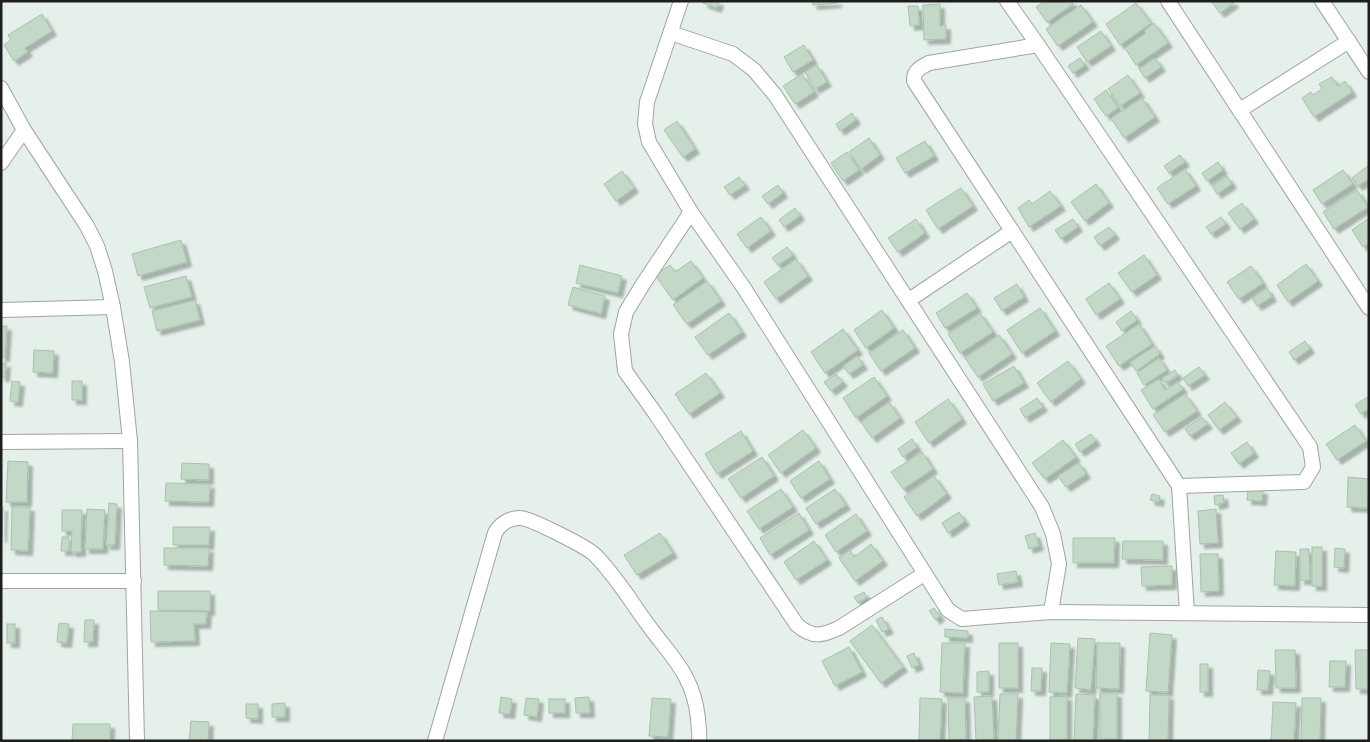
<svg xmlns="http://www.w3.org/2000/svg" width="1370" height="742" viewBox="0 0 1370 742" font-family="'Open Sans',sans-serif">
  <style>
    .building { fill: #c3d8c7; stroke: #a4c4ab; filter: url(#shadow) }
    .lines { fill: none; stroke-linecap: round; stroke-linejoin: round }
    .minor-casing { stroke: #a2a2a2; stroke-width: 16 }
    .minor { stroke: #fff; stroke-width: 14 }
  </style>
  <defs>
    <filter id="shadow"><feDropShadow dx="4.5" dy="4.5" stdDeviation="1" flood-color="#0004"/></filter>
  </defs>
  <rect width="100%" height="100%" fill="#e4f0e9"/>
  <g class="building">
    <polygon points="704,1 719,1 717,8 703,3"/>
    <polygon points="812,1 837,1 837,3 813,5"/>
    <polygon points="1045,1 1072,1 1073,4 1047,22 1036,7"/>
    <polygon points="1211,1 1233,1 1234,3 1220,13"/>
    <polygon points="1136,3 1151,23 1120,45 1106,24"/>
    <polygon points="940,4 940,26 946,25 946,39 924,40 923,5"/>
    <polygon points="1081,5 1093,22 1058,46 1046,29"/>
    <polygon points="908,6 918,6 919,25 910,26"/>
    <polygon points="42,14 52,31 25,48 28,52 14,61 4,45 11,40 8,35"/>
    <polygon points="1154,23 1168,43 1136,65 1125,48 1146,33 1144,31"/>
    <polygon points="1101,31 1111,46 1087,62 1077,47"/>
    <polygon points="804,45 813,60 793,72 784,57"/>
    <polygon points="1080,58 1085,65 1073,73 1068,66"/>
    <polygon points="1155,58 1161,67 1145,78 1139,69"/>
    <polygon points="817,65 827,82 815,89 805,72"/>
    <polygon points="802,74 814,92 795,104 783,86"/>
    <polygon points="1128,75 1140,93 1120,106 1108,89"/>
    <polygon points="1332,77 1338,86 1345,81 1352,92 1314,117 1302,98 1311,92 1313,95 1322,89 1319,84"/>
    <polygon points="1106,90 1118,108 1106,116 1094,99"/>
    <polygon points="1142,98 1155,117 1124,138 1111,118"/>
    <polygon points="852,113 856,120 840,131 836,124"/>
    <polygon points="677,121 695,149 683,157 664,130"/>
    <polygon points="869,138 880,155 861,169 849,152"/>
    <polygon points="925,141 934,156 905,173 896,158"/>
    <polygon points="847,152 859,170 843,181 831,163"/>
    <polygon points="1180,155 1185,162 1169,173 1164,166"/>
    <polygon points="1218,162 1223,170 1207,181 1202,173"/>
    <polygon points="1369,165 1369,179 1358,186 1352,178"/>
    <polygon points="1185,169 1196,186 1168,204 1157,188"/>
    <polygon points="1343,170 1353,184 1322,204 1313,190"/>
    <polygon points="622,171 634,188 616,201 604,184"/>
    <polygon points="1227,176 1232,184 1217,194 1212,186"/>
    <polygon points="739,177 745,185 730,195 724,187"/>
    <polygon points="1096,184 1109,203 1085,221 1071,202"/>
    <polygon points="778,185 783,193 768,204 762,196"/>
    <polygon points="961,188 973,206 938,229 926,210"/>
    <polygon points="1357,190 1368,207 1334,229 1323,212"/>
    <polygon points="1050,191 1061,206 1029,227 1018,208 1029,200 1032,204"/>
    <polygon points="1242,203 1254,219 1240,229 1228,213"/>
    <polygon points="795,208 800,216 784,227 779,220"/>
    <polygon points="761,217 771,231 747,248 737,234"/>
    <polygon points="1221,217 1226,224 1211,234 1206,227"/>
    <polygon points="1369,218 1369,243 1363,247 1352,230"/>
    <polygon points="916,219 925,233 898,252 888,238"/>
    <polygon points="1073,219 1078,227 1061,239 1055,230"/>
    <polygon points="1109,227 1115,235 1100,246 1094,237"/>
    <polygon points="181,240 187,262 138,276 132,254"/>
    <polygon points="787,247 793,255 778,265 772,258"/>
    <polygon points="1144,255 1157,275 1132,292 1118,273"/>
    <polygon points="796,259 808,276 776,299 764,282"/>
    <polygon points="691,261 703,278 673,300 655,275 670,265 675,272"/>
    <polygon points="1306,264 1318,281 1288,302 1277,285"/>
    <polygon points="580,265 622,276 618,293 576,283"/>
    <polygon points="1251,266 1263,283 1239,299 1227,282"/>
    <polygon points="186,276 192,297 150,308 144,287"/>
    <polygon points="707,281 721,301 687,324 673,305"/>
    <polygon points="1109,283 1120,299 1096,315 1086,299"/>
    <polygon points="1017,284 1024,297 1002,311 994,298"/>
    <polygon points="573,287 605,296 601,314 568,305"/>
    <polygon points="1267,288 1272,297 1257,306 1252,298"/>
    <polygon points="967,293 977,308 945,328 936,313"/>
    <polygon points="195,300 200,320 157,331 152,311"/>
    <polygon points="1040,308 1055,331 1022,353 1007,330"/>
    <polygon points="882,310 894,328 866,348 854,330"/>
    <polygon points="1131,311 1137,320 1122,331 1116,322"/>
    <polygon points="729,313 742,332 708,355 695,337"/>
    <polygon points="980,313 993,332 960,353 948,334"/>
    <polygon points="1139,324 1152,344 1119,366 1106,346"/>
    <polygon points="1,326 7,326 5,357 1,357"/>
    <polygon points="843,329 858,350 825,373 811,352"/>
    <polygon points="903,330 915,348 881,371 869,353"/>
    <polygon points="999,335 1012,354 978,377 965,358"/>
    <polygon points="1305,341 1310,349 1294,360 1289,352"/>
    <polygon points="1155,346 1160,354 1136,371 1130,362"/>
    <polygon points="34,350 54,351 53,373 33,372"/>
    <polygon points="857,356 863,365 849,374 843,366"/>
    <polygon points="1159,358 1167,370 1144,385 1137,373"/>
    <polygon points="1068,361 1081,379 1051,402 1037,383"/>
    <polygon points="1,363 6,363 5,377 1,377"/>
    <polygon points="1014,366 1024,383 993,401 983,384"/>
    <polygon points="1199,367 1205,375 1188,386 1183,378"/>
    <polygon points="1175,370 1178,375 1165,383 1162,378"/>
    <polygon points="706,373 720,393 689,414 675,394"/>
    <polygon points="836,374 843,382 831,391 824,382"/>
    <polygon points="874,377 887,396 856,418 843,398"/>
    <polygon points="1159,379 1165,390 1178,382 1183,389 1153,409 1141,390"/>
    <polygon points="12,381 20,382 18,402 10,401"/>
    <rect x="72" y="381" width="10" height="19"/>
    <polygon points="1185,394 1197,411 1165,432 1153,415"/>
    <polygon points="1369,396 1369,408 1361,414 1355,405"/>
    <polygon points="1037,398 1043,407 1025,418 1020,409"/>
    <polygon points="948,399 962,419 929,443 915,422"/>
    <polygon points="889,402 900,418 872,438 861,422"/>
    <polygon points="1225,402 1237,417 1219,430 1208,415"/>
    <polygon points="1202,417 1208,424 1190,436 1185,429"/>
    <polygon points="1355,425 1366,441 1337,460 1326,444"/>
    <polygon points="803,430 816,448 781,473 768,455"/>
    <polygon points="741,431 753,451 717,474 705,454"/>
    <polygon points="1091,434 1096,441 1080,452 1075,444"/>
    <polygon points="912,439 917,447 903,457 898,449"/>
    <polygon points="1063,440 1076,457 1045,479 1032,463"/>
    <polygon points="1247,442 1254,453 1239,464 1231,453"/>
    <polygon points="922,452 933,469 903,489 891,472"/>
    <polygon points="762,457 774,476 741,498 728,479"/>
    <polygon points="8,461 28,462 27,502 6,502"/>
    <polygon points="819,461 830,479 801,498 790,481"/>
    <polygon points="182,463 209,464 209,480 181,479"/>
    <polygon points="1079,463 1086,474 1066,487 1058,476"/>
    <polygon points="934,476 947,494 917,516 904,497"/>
    <polygon points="1348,477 1369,479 1368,508 1347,507"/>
    <polygon points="166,483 210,484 209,502 165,501"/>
    <polygon points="1248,488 1263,490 1262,501 1247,500"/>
    <polygon points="781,489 793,507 759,529 747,511"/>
    <polygon points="835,489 846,505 816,524 806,508"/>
    <polygon points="1152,494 1160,496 1159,502 1150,500"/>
    <polygon points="1223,495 1224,503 1215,505 1214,496"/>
    <polygon points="109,503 117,504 115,545 106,545"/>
    <polygon points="1,507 3,507 2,538 1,538"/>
    <polygon points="12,507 30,507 28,551 11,550"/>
    <polygon points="87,509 105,510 103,549 85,549"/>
    <polygon points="1216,509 1218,543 1200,544 1198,511"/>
    <polygon points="62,510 82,510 81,552 71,552 72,531 62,531"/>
    <polygon points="959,512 965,521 948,533 942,523"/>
    <polygon points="799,513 809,530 770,555 760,538"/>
    <polygon points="856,514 867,531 836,552 825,535"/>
    <polygon points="173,527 210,527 209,545 173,545"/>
    <polygon points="660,533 673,553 637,575 624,555"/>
    <polygon points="1035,533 1039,546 1029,549 1025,536"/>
    <polygon points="62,537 69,537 69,551 61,551"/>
    <polygon points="1073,538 1115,538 1114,563 1073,563"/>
    <polygon points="814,541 827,560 796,580 784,562"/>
    <polygon points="1123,541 1163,541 1163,560 1122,559"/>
    <polygon points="871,544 883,561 855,581 839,558 850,550 854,557"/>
    <rect x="1312" y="547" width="10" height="39"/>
    <polygon points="164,548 209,548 208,566 164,565"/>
    <polygon points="1335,548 1345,549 1344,568 1334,567"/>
    <polygon points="1300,549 1309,549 1310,580 1300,580"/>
    <polygon points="1276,551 1296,552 1295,586 1274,585"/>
    <polygon points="1200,554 1218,554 1219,591 1201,592"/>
    <polygon points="1172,566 1172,585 1142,586 1141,567"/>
    <polygon points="1016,571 1018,582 999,585 997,574"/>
    <polygon points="158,591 210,591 210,611 158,610"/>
    <polygon points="864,592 867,597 858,603 854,597"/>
    <polygon points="934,608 940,616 936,620 929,611"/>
    <polygon points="150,611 207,612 206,624 194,624 195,641 151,642"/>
    <polygon points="882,617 889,629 882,632 876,620"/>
    <polygon points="85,620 94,620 93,642 84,642"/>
    <polygon points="59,623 69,624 67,643 57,642"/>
    <rect x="7" y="624" width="8" height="19"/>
    <polygon points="872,625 903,667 881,683 850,641"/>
    <polygon points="945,629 968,631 968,638 945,637"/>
    <polygon points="1150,633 1172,635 1168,692 1146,691"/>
    <polygon points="1078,638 1095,639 1091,690 1075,688"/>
    <polygon points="942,643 965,643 963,693 940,692"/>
    <rect x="999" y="643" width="19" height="45"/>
    <polygon points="1051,643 1070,644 1067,693 1049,692"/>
    <polygon points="1097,643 1120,643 1119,689 1096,688"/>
    <polygon points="849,647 862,672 835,686 822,661"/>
    <polygon points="1275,650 1295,650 1296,688 1276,688"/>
    <polygon points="1355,650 1369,650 1369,689 1356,689"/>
    <polygon points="914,653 919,665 912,668 907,656"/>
    <polygon points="1330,661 1346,661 1345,687 1329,687"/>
    <rect x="1200" y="664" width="8" height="28"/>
    <polygon points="1032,668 1042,668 1041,691 1031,691"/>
    <polygon points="1258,670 1270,671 1268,690 1257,690"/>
    <polygon points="989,671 989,692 977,692 977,672"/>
    <rect x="1100" y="693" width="17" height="46"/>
    <polygon points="1000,694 1018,694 1016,741 998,741"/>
    <polygon points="1076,694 1095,695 1093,741 1074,741"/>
    <polygon points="1150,695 1169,695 1168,741 1149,741"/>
    <polygon points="992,696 994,739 976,740 974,697"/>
    <polygon points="1067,696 1067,740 1050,740 1050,697"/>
    <polygon points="501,697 512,699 510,714 499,713"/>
    <polygon points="589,697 590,713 576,713 575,698"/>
    <polygon points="526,698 539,699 537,717 524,715"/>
    <polygon points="652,698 671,699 668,737 649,736"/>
    <polygon points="920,698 942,699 940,741 919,741"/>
    <polygon points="948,698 965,698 966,739 949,740"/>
    <polygon points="1302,698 1321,698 1320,741 1301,741"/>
    <rect x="549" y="699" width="16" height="14"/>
    <polygon points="1273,702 1296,703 1294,741 1271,741"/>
    <polygon points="285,703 285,717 272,717 272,704"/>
    <polygon points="246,704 258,704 258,719 246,718"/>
    <polygon points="191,721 209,722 208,741 189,741"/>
    <polygon points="73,724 110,724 110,741 72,741"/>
  </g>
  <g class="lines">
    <defs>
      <g id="minor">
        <polyline points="681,1 647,102 645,124 649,142 691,212 744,288 948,610 962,619 1051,612 1369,615"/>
        <polyline points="1007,1 1038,45 1310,447 1313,467 1304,482 1179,486"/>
        <polyline points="1168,1 1369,308"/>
        <polyline points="1322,1 1369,72"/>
        <polyline points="671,33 733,54 754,70 775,95 1042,507 1053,534 1059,564 1051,612"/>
        <path d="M 1038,45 L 929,63 C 921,67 913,71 914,81 L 1179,486 L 1187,613"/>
        <polyline points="1,88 24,130 87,226 97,246 105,271 113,307 122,362 130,441 137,741"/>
        <polyline points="1240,110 1349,41"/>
        <polyline points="1,163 24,130"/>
        <path d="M 691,212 L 643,284 L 626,312 L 621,334 L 625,371 L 655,413 L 797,625 C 812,638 822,636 839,628 L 924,574"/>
        <polyline points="909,300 1012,231"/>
        <polyline points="1,310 113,307"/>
        <polyline points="1,442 130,441"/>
        <polyline points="1,581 134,581"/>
        <path d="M 435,741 L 495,533 C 500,524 509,518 520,518 C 530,518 587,547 595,555 C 615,575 630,600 646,622 C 670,656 693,673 698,718 C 698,725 700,733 699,741"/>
      </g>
    </defs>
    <use href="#minor" class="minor-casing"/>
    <use href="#minor" class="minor"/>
  </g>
  <rect width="1370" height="742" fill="none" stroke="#1e1e1e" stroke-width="5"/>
</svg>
